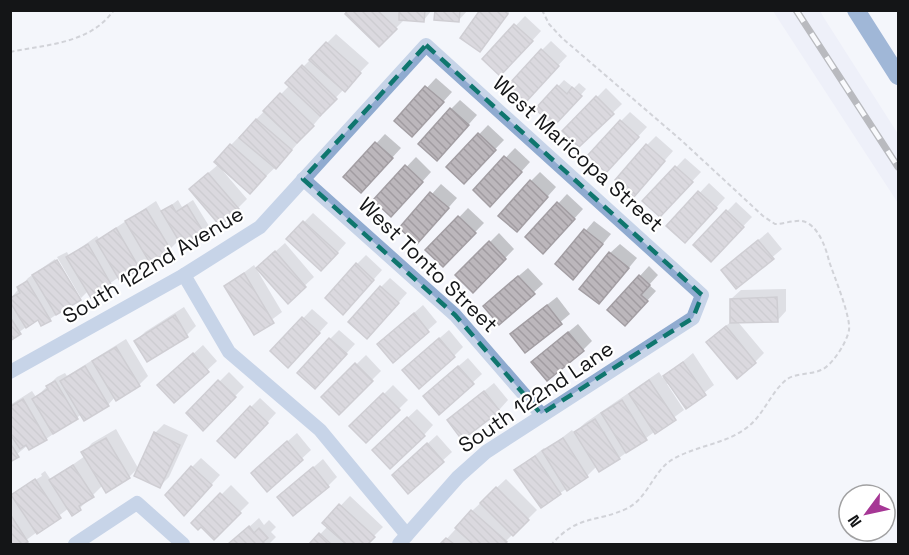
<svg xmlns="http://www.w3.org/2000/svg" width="909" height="555" viewBox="0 0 909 555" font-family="'Space Grotesk',sans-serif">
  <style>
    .built { fill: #e6e8f6 }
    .shadow { fill: #0003 }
    .building { fill: url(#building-back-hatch); stroke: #a39ea3; stroke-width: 1.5 }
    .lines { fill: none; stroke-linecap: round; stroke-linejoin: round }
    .path { stroke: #a7a8ad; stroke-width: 2; stroke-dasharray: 4.5 3; stroke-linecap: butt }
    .street { stroke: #90abd0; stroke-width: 14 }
    .primary { stroke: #3a6aac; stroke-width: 18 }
    .rail-casing { stroke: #717275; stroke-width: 7 }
    .rail { stroke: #fff; stroke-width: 4.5; stroke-dasharray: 14; stroke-linecap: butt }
    .marked { fill: none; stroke: #0f766e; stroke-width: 4.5; stroke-dasharray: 12 8; stroke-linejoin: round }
    .labels { text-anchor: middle; stroke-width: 4.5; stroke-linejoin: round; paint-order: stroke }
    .street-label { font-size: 21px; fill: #141517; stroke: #fff }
  </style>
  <defs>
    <pattern id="building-back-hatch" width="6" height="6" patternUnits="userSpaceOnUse" patternTransform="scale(1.5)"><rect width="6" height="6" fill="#bcb7bc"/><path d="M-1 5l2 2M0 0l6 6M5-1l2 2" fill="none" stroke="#a19ca1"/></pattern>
  </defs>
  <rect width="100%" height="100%" fill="#f4f5fb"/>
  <polygon class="built" points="773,11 820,11 824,18 898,134 898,203"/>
  <g class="shadow">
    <polygon points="350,10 396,10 401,15 401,10 432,10 423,21 405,19 379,45"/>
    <polygon points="436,10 468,10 458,21"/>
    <polygon points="482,10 511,10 479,50"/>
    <polygon points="525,16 541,31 510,65 484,59"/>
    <polygon points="336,34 369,63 320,114 322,115 285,158 259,183 223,171 247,199 238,208 200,180 219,164 231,145 290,85 287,83"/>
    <polygon points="551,41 567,56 535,90 542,50"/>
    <polygon points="436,78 452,92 421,126 396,121"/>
    <polygon points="564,80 574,88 579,83 586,89 560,118 537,109"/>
    <polygon points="606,88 622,104 579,145 564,131"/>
    <polygon points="460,100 477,115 446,150 451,109"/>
    <polygon points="630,112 647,127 615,161 621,121"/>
    <polygon points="488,125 504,140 473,172 448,167"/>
    <polygon points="385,134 401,148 370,182 345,177"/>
    <polygon points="656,136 673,151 643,185 647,145"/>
    <polygon points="515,148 530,162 499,196 475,190"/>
    <polygon points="416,157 431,172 400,206 375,200"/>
    <polygon points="685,158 701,172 660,215 644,201"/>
    <polygon points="540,172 556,187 526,221 531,181"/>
    <polygon points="709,183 725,198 694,232 668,226"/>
    <polygon points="441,184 457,198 426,233 401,228"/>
    <polygon points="567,194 583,209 552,243 527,237"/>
    <polygon points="178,200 182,207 193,200 209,226 203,232 180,239 170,249 149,258 139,268 121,279 119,277 92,296 88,291 81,298 57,257 67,252 69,256 97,236 99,239 156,201 162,212"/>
    <polygon points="736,202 752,217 711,260 695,245"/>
    <polygon points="468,208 484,223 443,265 428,250"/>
    <polygon points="313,213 346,243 331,260 288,239"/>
    <polygon points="594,221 611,234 582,269 557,264"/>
    <polygon points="768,232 782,249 737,287 723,270"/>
    <polygon points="499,233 514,249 473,291 457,275"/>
    <polygon points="285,243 314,277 288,301 267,259"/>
    <polygon points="620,244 637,258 608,293 610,253"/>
    <polygon points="366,255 382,270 352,304 357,264"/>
    <polygon points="55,259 80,298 50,319 38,318 10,339 10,299 28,278"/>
    <polygon points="254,265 282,312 254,333 226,286"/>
    <polygon points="649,266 658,275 649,285 656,291 634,315 609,310"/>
    <polygon points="528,268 543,284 533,293 494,297"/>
    <polygon points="390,278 407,293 376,328 381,287"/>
    <polygon points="786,289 786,311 777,321 738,322 764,353 755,362 717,333 732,321 731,299 741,290"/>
    <polygon points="557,297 570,314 526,351 521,325"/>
    <polygon points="423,305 437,322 393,361 389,335"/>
    <polygon points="184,307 196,326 187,335 136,341 145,332"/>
    <polygon points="312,309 328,323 297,357 272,351"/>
    <polygon points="578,324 592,341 583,350 543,353"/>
    <polygon points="339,330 355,344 324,378 330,339"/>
    <polygon points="449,330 463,347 454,356 413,361"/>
    <polygon points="126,339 148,376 139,385 115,397 108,405 82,414 46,439 28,445 10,460 10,405 32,391 36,397 57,377 65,373 67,376"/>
    <polygon points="203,345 217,361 174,401 169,376"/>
    <polygon points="693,353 714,385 686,407 669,383 667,384 684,410 619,458 597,466 587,476 560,493 516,470 544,448 546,450 572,430 574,433 585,423 659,372 663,378"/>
    <polygon points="366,355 381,371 339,413 323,397"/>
    <polygon points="468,358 482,374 439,413 434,387"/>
    <polygon points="229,372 244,387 203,429 188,413"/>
    <polygon points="494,383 508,400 499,410 449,420"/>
    <polygon points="393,385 408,400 366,441 352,426"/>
    <polygon points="260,398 276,413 245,447 251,407"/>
    <polygon points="417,409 433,425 424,435 383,441"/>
    <polygon points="164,424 188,435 169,477 160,486 155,433"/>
    <polygon points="116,429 138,468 129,477 103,485 80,508 69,508 21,544 10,544 10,495 42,476 41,474 45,471 51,480 85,456 83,453 92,443"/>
    <polygon points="297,433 311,450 268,490 262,464"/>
    <polygon points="437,435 452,452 408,492 403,466"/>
    <polygon points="201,458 220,475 193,505 192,467"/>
    <polygon points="323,459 337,477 328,486 279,497"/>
    <polygon points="506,479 537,510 503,544 442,544 472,511"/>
    <polygon points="231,485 249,503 214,538 201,525 193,523"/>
    <polygon points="350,496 383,527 366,544 311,544 328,526 324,523"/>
    <polygon points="259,518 264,525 269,520 276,527 271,532 276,537 269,544 230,544"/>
  </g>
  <g class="building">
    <polygon points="348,10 377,10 397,29 379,47 345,14"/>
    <polygon points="399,10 425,10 424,22 399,20"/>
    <polygon points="435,10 460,10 459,22 434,20"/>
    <polygon points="480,10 503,10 508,14 480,52 460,38"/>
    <polygon points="514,24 533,41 500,76 482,59"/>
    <polygon points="326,42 361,73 345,92 309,60"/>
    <polygon points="541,49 559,66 526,102 508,85"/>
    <polygon points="302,65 337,99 320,116 285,83"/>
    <polygon points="557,85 567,94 572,87 582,96 554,126 535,109"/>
    <polygon points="425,86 444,102 412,137 394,121"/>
    <polygon points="280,93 314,126 297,143 263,111"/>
    <polygon points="596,96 614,114 579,147 562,131"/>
    <polygon points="450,108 469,125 437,161 418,144"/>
    <polygon points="256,119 292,150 276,169 239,138"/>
    <polygon points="620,120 639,137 606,173 588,155"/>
    <polygon points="478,133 496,150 464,184 446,167"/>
    <polygon points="375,142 393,158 361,193 343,177"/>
    <polygon points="230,144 266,176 250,194 214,162"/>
    <polygon points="646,144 665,161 634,197 615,180"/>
    <polygon points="504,156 522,172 490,207 473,190"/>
    <polygon points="405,165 423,182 391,217 373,200"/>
    <polygon points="675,166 693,182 660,217 642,201"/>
    <polygon points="208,173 239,209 220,226 189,189"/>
    <polygon points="530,180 548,197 517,232 498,216"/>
    <polygon points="698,191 717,208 685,243 666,226"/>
    <polygon points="430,192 449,208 417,244 399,228"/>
    <polygon points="557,202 575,219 543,254 525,237"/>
    <polygon points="172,205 176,212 187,205 204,233 182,246 161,211"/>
    <polygon points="146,209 171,250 150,263 125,221"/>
    <polygon points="726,210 744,227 711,262 693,245"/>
    <polygon points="458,216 476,233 443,267 425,250"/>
    <polygon points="303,221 338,253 321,271 286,239"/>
    <polygon points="116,228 140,269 120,281 96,241"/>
    <polygon points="584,229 603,244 573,280 555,264"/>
    <polygon points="758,240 774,259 736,289 721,270"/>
    <polygon points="489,241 506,259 473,293 455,275"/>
    <polygon points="88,244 112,286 91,298 66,257"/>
    <polygon points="275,251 306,287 288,304 256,268"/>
    <polygon points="609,252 629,268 599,304 579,289"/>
    <polygon points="57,260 81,300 56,315 32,275"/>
    <polygon points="356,263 374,280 343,315 325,298"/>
    <polygon points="244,273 274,323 254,335 224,286"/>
    <polygon points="639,275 650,285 641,295 648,301 625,326 607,310"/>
    <polygon points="518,276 535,294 499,325 483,306"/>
    <polygon points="27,281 51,321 41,326 38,320 26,328 10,302 10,298 20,293 17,287"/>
    <polygon points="380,286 399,303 367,339 348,322"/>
    <polygon points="777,297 778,322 730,323 730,299"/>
    <polygon points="547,305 562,324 525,353 510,334"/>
    <polygon points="414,313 429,332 393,363 377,344"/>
    <polygon points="175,315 188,337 147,362 134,341"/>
    <polygon points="10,317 21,334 10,341"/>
    <polygon points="302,317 320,333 288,368 270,351"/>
    <polygon points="726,326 756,363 737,379 706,342"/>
    <polygon points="568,332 584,351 547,381 531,362"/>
    <polygon points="329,338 347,354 315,389 297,373"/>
    <polygon points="439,338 455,357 419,389 402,370"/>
    <polygon points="116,347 140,386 116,401 92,361"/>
    <polygon points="193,353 209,372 174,403 157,385"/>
    <polygon points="683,362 706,395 686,409 663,376"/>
    <polygon points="355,363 373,381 339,415 321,397"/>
    <polygon points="85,366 109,406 84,421 60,381"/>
    <polygon points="458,366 474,384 439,415 423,396"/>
    <polygon points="218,380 236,397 203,431 186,413"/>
    <polygon points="649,380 676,420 655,434 629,394"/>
    <polygon points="55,381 78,419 53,434 32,399 48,389 46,386"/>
    <polygon points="484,391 500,411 462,440 447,420"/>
    <polygon points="383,393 400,410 366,443 349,426"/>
    <polygon points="23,399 47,440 29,450 26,445 20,449 10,434 10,407"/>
    <polygon points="622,400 647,440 626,453 601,413"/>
    <polygon points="250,406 268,423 235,458 217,441"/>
    <polygon points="407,417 425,436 390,469 372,450"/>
    <polygon points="595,419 620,459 599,472 574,432"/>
    <polygon points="154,432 180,445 160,488 134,476"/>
    <polygon points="106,438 130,478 106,493 81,452"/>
    <polygon points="563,438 588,477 567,491 542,451"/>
    <polygon points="287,441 303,460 267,492 251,473"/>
    <polygon points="10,443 19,457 10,462"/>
    <polygon points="427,443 444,462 408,494 392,475"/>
    <polygon points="535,456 561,494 541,508 514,470"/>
    <polygon points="73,465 94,497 79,506 81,510 72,516 49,480"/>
    <polygon points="191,466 212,485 184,516 165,495"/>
    <polygon points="313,467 329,487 293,516 277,497"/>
    <polygon points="35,479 61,518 37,534 11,495"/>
    <polygon points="496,487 529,520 513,536 480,503"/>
    <polygon points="220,493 241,513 214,540 201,527 198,530 191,523"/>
    <polygon points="339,504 375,537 368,544 346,544 322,523"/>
    <polygon points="471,510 507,542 504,544 473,544 455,528"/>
    <polygon points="10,514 28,542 24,544 10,544"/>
    <polygon points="249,526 254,533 259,528 268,538 263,542 265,544 228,544"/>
    <polygon points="319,533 331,544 309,544"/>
    <polygon points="446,538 454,544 440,544"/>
  </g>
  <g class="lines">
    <g class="path">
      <path d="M 542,10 L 549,24 L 562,38 L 681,140 L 763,216 L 775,224 C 783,224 794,220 802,221 C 818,224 826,248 829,261 C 834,276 851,317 849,330 C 847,342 832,366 821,370 C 810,375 794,373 786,380 C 770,393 763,417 745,429 C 723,445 693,446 670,461 C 653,473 647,498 628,508 C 597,523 578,514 552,544"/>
      <path d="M 10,52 C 48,44 90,44 114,10"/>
    </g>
    <g class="street">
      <polyline points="303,179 455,315 541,414"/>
      <polyline points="184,275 229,352 320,430 407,535"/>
      <polyline points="10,372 184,275 260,227 426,45 702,295 693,318 486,452 458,477 399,544"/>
      <polyline points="75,544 137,503 183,544"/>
    </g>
    <polyline class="primary" points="856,10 898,76"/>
    <defs>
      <polyline id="rail" points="796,10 898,167"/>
    </defs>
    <use href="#rail" class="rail-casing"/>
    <use href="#rail" class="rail"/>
  </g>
  <path d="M0 0H909V555H0ZM 426,45 L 702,295 L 693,318 L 541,414 L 455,315 L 303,179 Z" fill="#f4f5fb" fill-opacity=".55" fill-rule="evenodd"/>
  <path class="marked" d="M 426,45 L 702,295 L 693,318 L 541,414 L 455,315 L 303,179 Z"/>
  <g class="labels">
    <g class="street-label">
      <text transform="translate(578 154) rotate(42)" y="7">West Maricopa Street</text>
      <text transform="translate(153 265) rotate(-31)" y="7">South 122nd Avenue</text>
      <text transform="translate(428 265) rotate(44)" y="7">West Tonto Street</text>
      <text transform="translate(536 397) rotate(-34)" y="7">South 122nd Lane</text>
    </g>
  </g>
  <rect width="909" height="555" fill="none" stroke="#141517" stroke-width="24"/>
  <g transform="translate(867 513) rotate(237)"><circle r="28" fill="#ffffff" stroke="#a1a1a2" stroke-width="1.5"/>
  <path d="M0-4.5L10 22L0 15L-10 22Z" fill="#a63795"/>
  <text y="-9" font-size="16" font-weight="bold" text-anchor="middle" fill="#141517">N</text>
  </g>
</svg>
